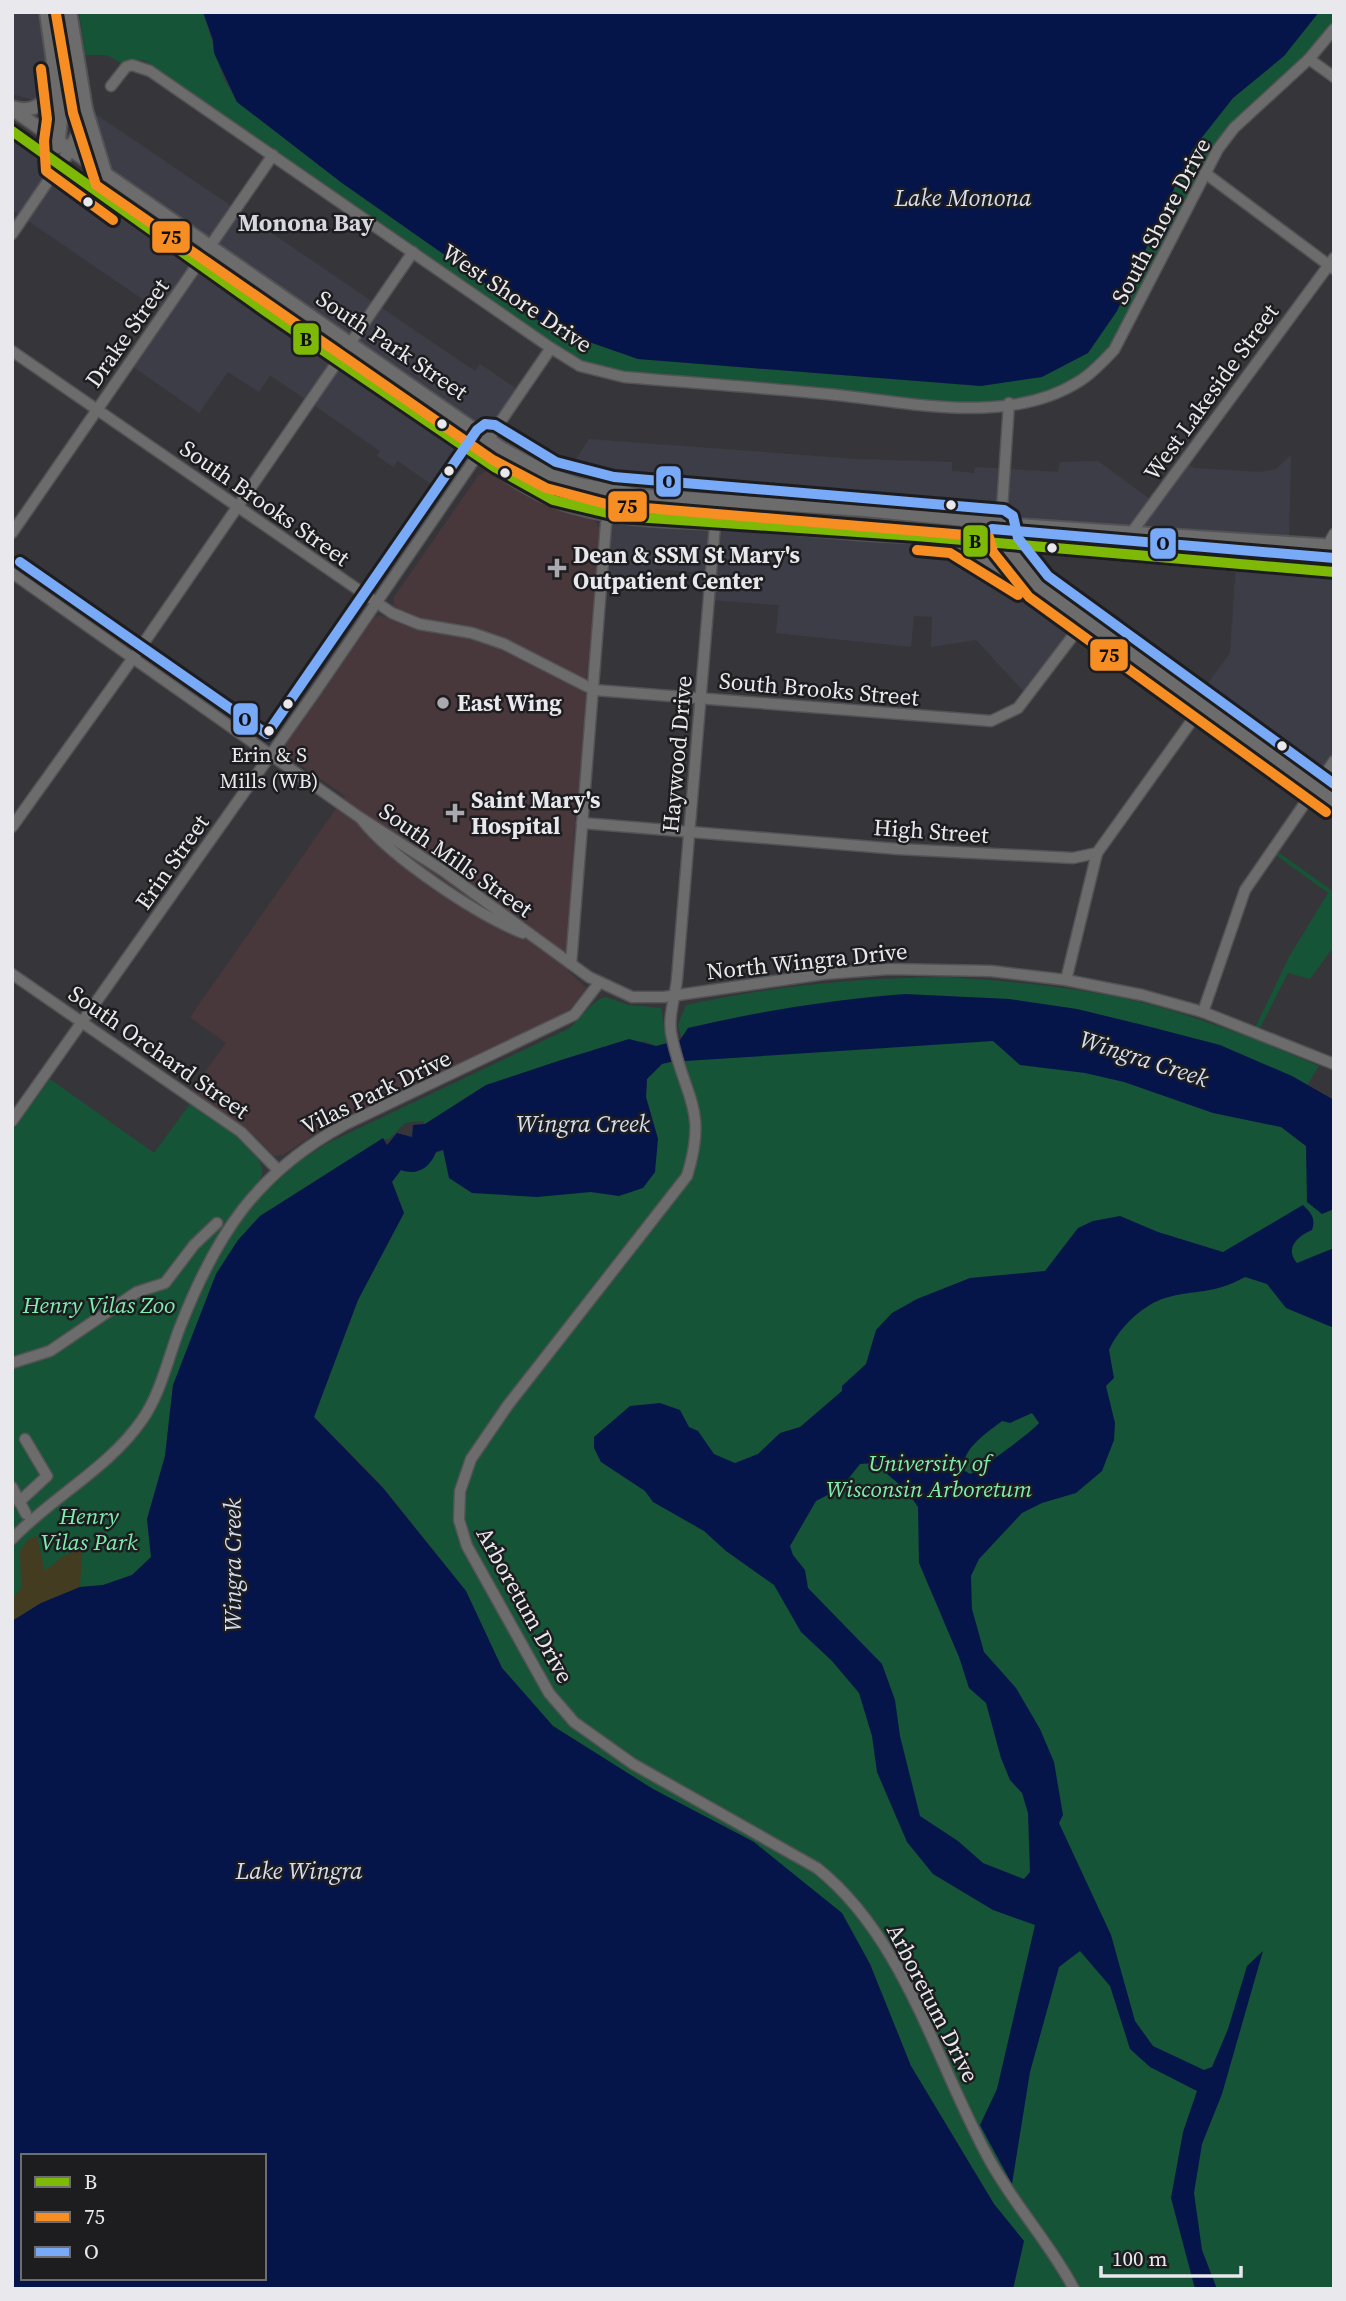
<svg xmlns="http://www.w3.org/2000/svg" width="1346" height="2301" viewBox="0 0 1346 2301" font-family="'Source Serif 4',serif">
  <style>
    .built { fill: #3d3d48 }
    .medical { fill: #48373b }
    .green { fill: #155437 }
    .sand { fill: #443c21 }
    .water { fill: #061549; fill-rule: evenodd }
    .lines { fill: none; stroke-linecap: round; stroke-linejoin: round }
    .minor-casing { stroke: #535356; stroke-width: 13 }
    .major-casing { stroke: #535356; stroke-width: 16 }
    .minor { stroke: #6c6c6d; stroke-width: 10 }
    .major { stroke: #6d6c6d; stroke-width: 12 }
    .bus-1-casing { stroke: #1d1d20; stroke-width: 16 }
    .bus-2-casing { stroke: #1d1d20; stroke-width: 16 }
    .bus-3-casing { stroke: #1d1d20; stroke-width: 16 }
    .bus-1 { stroke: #7db906; stroke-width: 10 }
    .bus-2 { stroke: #f68e24; stroke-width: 10 }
    .bus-3 { stroke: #79aaf7; stroke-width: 10 }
    .bus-dot { fill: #e8e8ed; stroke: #1d1d20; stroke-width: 2.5 }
    .poi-dot { fill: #aaaaae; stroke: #1d1d20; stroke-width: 2.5 }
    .labels { text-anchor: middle; stroke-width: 5; stroke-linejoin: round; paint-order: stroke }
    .bus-label { font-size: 21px; fill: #e8e8ed; stroke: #1d1d20 }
    .street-label { font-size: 23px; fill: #e8e8ed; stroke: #1d1d20 }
    .poi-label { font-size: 23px; font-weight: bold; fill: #e8e8ed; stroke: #1d1d20; text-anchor: start }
    .park-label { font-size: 23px; font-style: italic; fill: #7eeeaf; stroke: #1d1d20 }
    .water-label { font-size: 24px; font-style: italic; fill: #d4def0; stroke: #1d1d20 }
    .neighbourhood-label { font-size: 24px; font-weight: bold; fill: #d7d7df; stroke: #1d1d20 }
    .line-badge { stroke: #1d1d20; stroke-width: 2.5 }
    .pale-badge-label { font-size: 19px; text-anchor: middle; font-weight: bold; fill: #111 }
  </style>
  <rect width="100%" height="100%" fill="#36363a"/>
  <g class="built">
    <polygon points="12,12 46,12 57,77 38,106 30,99 12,94"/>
    <polygon points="97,115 475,371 480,364 521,392 489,438 106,175 92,128"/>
    <polygon points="12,131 478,454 449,497 398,461 393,467 377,456 380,451 270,375 259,392 228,372 199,413 128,363 163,313 12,210"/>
    <polygon points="589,439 857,459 952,462 952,471 974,473 975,467 1058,472 1060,462 1098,461 1154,502 1183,460 1194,468 1260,472 1276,469 1291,455 1289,543 706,500 563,479"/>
    <polygon points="609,514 955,539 1085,620 1028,696 976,640 931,647 932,617 914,616 911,647 776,633 779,605 709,600 711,574 655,569 653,588 602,586"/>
    <polygon points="1236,564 1334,570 1334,761 1315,788 1200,704 1206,686 1230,653"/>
  </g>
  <polygon class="medical" points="486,471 549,505 594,519 600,529 589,669 581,690 588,696 574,833 570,935 565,968 586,988 570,1009 560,1016 328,1125 283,1155 274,1156 254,1135 191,1091 226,1043 190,1017 345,796 288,756 284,751 285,745 374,618 380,615 393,620 399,609 394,606 394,597 478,476"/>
  <g class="green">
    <polygon points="55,12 63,12 76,98 72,130 69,128 69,105"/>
    <polygon points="79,12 203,12 223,77 237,102 342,183 549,328 638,359 981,386 1088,353 1117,311 1192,150 1233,98 1284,56 1319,12 1334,12 1334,29 1234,128 1147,292 1096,368 1051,394 973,408 624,377 568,359 557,345 146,61 133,59 123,64 107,55 85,55"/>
    <polygon points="820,517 918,524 918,527 879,528 781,520 781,518"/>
    <polygon points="1278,852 1334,892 1334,946 1310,979 1288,973 1258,1032 1254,1030 1289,957 1328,893 1276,855"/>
    <path d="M 947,977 C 1006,981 1064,986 1122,998 C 1191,1013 1255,1039 1319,1066 L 1281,1127 L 1306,1146 L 1308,1202 L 1322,1214 L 1334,1209 L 1334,2289 L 1013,2289 L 1024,2241 L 994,2204 L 911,2066 L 870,1964 L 754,1842 L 653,1789 L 553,1726 L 502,1668 L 466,1591 L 383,1487 L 314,1417 L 358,1300 L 404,1213 L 392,1181 L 401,1170 L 443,1150 L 591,1192 L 619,1196 L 658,1139 L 646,1097 L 647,1079 L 662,1064 L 687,1059 L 678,1025 L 686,1005 C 773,986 858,978 947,977 Z"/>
    <path d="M 605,997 L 629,1005 L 661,1008 L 667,1043 L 656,1046 L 644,1041 L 486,1085 L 425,1124 L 423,1121 L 405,1123 L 389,1139 L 383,1139 L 260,1216 L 173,1385 L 165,1456 L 147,1519 L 151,1557 L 132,1575 L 103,1585 L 80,1587 L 41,1603 L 12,1621 L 12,1131 L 50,1079 L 154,1153 L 190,1104 C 208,1116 275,1155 260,1179 L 270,1188 L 298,1162 L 328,1143 L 568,1029 C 580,1020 592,1000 605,997 Z"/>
  </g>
  <polygon class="sand" points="37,1536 45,1571 62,1557 82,1547 80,1587 41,1603 12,1621 12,1600 21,1588 20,1551 28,1539"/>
  <g class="water">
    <polygon points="203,12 1319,12 1284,56 1233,98 1192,150 1117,311 1088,353 1042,377 981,386 638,359 549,328 342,183 237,102 214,53 213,40"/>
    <path d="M 905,994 L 1009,999 L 1077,1009 L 1143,1025 L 1220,1045 L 1292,1076 L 1334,1100 L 1334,1209 L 1322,1214 L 1307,1202 L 1306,1146 L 1281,1127 L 1213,1113 L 1124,1082 L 1085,1073 L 1020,1065 L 993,1041 L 670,1062 L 662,1064 L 647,1079 L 646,1097 L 658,1139 L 655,1172 L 643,1188 L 619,1196 L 591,1192 L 537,1197 L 472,1193 L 449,1178 L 443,1150 L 436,1152 C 430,1168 417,1176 401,1170 L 392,1182 L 404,1213 L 358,1300 L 314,1417 L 383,1488 L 466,1591 L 502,1668 L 553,1726 L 653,1789 L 754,1842 L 842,1913 L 870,1964 L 911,2066 L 994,2204 L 1024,2241 L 1013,2289 L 12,2289 L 12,1621 L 41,1603 L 80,1587 L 103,1585 L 132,1575 L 151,1557 L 147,1519 L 165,1456 L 173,1385 L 216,1274 L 238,1240 L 260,1216 L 383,1138 L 387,1145 L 397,1133 L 412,1137 L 413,1125 L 425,1124 L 486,1085 L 561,1060 L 629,1039 L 656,1046 L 680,1040 L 688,1028 C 760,1011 831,1000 905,994 ZM 23,2156 L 264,2156 L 264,2278 L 23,2278 Z"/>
    <path d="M 1303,1205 C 1311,1213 1316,1218 1312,1230 C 1298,1236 1284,1248 1297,1263 L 1334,1248 L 1334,1328 L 1286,1308 L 1267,1284 L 1245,1277 C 1213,1295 1196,1289 1165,1298 C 1142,1305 1118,1329 1109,1350 L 1114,1378 L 1106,1386 L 1115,1423 L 1114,1440 L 1102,1471 L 1076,1493 L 1042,1503 L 1022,1513 L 979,1559 L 971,1576 L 972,1609 L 984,1652 L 1016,1688 L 1040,1729 L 1054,1762 L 1063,1815 L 1059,1823 L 1111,1935 L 1135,2021 L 1153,2046 L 1204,2070 L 1212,2067 L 1228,2029 L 1247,1966 L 1263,1951 L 1222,2094 L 1202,2144 L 1194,2193 L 1202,2250 L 1217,2289 L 1195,2289 L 1171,2198 L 1183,2132 L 1197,2091 L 1150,2067 L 1130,2049 L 1110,1986 L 1080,1951 L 1059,1967 L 1030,2072 L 1012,2184 L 980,2125 L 997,2089 L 1035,1925 L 993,1910 L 933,1874 L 907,1842 L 877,1772 L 872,1736 L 859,1693 L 832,1661 L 801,1632 L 774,1585 L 726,1551 L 704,1531 L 653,1502 L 645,1491 L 601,1462 L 594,1448 L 594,1437 L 630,1406 L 660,1403 L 680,1410 L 689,1427 L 698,1431 L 714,1454 L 735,1463 L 758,1454 L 780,1433 L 800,1427 L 842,1391 L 842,1386 L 866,1364 L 876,1330 L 892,1313 L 917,1299 L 970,1278 L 1045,1271 L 1078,1228 L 1093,1221 L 1120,1216 L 1158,1232 L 1223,1252 ZM 1032,1413 L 1039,1423 C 1033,1431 979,1471 970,1474 L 965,1471 C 958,1451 988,1432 1002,1421 L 1010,1423 ZM 874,1463 L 906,1490 L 918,1507 L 919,1563 L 959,1657 L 969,1688 L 986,1703 L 1001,1758 L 1010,1780 L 1022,1793 L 1028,1813 L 1030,1872 L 1024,1879 L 983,1863 L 958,1841 L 920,1816 L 900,1736 L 895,1700 L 882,1664 L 808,1588 L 805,1570 L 793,1555 L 790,1546 L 816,1501 L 841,1488 L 860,1464 Z"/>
  </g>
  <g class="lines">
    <defs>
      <g id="minor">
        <polyline points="1309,59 1334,77"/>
        <path d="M 111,86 L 126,67 L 132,65 L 150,71 L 551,348 L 580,366 L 624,377 C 695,383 766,388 837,395 C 911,403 1010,425 1078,382 C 1092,374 1103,361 1114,350 L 1218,149 L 1234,128 L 1309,59 L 1334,29"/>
        <polyline points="1205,173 1334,269"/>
        <polyline points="12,234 59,165"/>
        <polyline points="12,351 392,613 419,624 472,633 504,644 594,690 991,721 1018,708 1085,620"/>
        <path d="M 717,501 L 677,979 C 675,999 667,1018 672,1038 C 685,1099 708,1108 687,1176 L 508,1405 L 471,1459 L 460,1491 L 459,1520 L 467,1546 L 549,1693 L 574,1722 L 633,1764 L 817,1868 C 905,1938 936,2063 989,2159 C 1014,2205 1050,2243 1074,2289"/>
        <polyline points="1001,524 1009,403"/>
        <polyline points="12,533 273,155"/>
        <polyline points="1130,554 1132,532 1334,258"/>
        <polyline points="1324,571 1328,545 1334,534"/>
        <polyline points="12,573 359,817 442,870 589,977 632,997 664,997 824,974 889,969 991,971 1066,980 1142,995 1203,1012 1334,1064"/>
        <path d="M 362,820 C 392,858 477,915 523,933"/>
        <polyline points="582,823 898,849 1073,858 1097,853 1193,719 1200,704"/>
        <polyline points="12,827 143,644 413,252"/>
        <polyline points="571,964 606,524 614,507 629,494"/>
        <polyline points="12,974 241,1132 277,1169"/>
        <polyline points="1066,980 1097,853"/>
        <polyline points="1203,1012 1245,890 1334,761"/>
        <polyline points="12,1121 315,692 551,348"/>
        <polyline points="12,1363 50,1351 137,1292 165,1283 194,1245 217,1223"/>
        <polyline points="12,1487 26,1514"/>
        <polyline points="19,1502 47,1476 25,1439"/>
        <path d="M 12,1539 C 52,1497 109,1468 142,1420 C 161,1393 168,1358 180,1327 C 216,1235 256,1173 344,1125 L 574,1015 L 599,983"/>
      </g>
      <g id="major">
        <polyline points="46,12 61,119 58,147"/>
        <polyline points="70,12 86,109 106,175"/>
        <path d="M 12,107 C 35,115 48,101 55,81"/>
        <polyline points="12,109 501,448 551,475 578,484 638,495 864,510 1016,525 1334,546"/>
        <path d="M 12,131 C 148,228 284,327 425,417 C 473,447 518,492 574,507 C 634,524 701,521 763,525 C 814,529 864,536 916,536 L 1334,572"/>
        <polyline points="66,156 78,134 86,109"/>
        <polyline points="1001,524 1005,544 1038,586 1334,801"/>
        <polyline points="959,542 1021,581"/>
      </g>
    </defs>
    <use href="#minor" class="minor-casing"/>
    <use href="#major" class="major-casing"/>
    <use href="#minor" class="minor"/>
    <use href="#major" class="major"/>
    <defs>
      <polyline id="bus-1" points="12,131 268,313 496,468 553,500 620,516 916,536 1334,572"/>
      <g id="bus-2">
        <polyline points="56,14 73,113 96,185 493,460 546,488 610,505 989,537 993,552 1029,597 1326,812"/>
        <polyline points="41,69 47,119 44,141 46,171 113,220"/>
        <polyline points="917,550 950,553 1018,595"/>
      </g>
      <g id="bus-3">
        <polyline points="992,529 1334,558"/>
        <polyline points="20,562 267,734 477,430 485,424 495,425 556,462 614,477 1004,510 1013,516 1018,538 1048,576 1334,784"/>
      </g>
    </defs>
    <use href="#bus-1" class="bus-1-casing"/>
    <use href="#bus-2" class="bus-2-casing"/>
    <use href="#bus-3" class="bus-3-casing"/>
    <use href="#bus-1" class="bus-1"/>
    <use href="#bus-2" class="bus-2"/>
    <use href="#bus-3" class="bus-3"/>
  </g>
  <g class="bus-dot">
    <circle cx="88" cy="202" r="6"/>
    <circle cx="442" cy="424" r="6"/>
    <circle cx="449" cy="471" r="6"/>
    <circle cx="505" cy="473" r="6"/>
    <circle cx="951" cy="505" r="6"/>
    <circle cx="1052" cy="548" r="6"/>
    <circle cx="288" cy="704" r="6"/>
    <circle cx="269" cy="731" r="6"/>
    <circle cx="1282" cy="746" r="6"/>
  </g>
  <g class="poi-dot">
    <path d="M553.5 557.5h7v7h7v7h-7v7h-7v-7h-7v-7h7z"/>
    <circle cx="443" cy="703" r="7"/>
    <path d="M451.5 802.5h7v7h7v7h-7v7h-7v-7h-7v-7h7z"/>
  </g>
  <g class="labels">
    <g class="bus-label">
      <text x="269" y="762">Erin &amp; S<tspan x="269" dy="26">Mills (WB)</tspan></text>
    </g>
    <g class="street-label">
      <text transform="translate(1161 221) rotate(-62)" y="8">South Shore Drive</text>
      <text transform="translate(517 298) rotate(34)" y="8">West Shore Drive</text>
      <text transform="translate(127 333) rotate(-55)" y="8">Drake Street</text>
      <text transform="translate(392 345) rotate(34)" y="8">South Park Street</text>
      <text transform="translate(1211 392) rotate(-54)" y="8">West Lakeside Street</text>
      <text transform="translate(265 503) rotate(35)" y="8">South Brooks Street</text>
      <text transform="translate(819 689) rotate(5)" y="8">South Brooks Street</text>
      <text transform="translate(677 754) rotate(-85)" y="8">Haywood Drive</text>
      <text transform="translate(931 831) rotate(4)" y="8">High Street</text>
      <text transform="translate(456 860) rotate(35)" y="8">South Mills Street</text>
      <text transform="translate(172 862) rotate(-55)" y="8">Erin Street</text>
      <text transform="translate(807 961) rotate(-6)" y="8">North Wingra Drive</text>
      <text transform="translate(159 1052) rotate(35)" y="8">South Orchard Street</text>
      <text transform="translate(376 1092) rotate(-26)" y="8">Vilas Park Drive</text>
      <text transform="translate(525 1605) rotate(61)" y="8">Arboretum Drive</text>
      <text transform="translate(933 2003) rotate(63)" y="8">Arboretum Drive</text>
    </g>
    <g class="poi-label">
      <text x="573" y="563">Dean &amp; SSM St Mary's<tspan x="573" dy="26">Outpatient Center</tspan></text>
      <text x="457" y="711">East Wing</text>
      <text x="471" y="808">Saint Mary's<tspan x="471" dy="26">Hospital</tspan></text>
    </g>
    <g class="park-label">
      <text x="99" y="1313">Henry Vilas Zoo</text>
      <text x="929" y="1471">University of<tspan x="929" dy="26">Wisconsin Arboretum</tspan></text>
      <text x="89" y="1524">Henry<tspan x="89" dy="26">Vilas Park</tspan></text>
    </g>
    <g class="water-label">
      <text x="963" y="206">Lake Monona</text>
      <text transform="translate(1144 1059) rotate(18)" y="8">Wingra Creek</text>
      <text x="583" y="1132">Wingra Creek</text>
      <text transform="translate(233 1565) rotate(-90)" y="8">Wingra Creek</text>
      <text x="299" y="1879">Lake Wingra</text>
    </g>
    <g class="neighbourhood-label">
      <text x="306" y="231">Monona Bay</text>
    </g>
  </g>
  <g class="line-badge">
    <rect x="151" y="220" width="40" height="34" rx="7" fill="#f68e24"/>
    <rect x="292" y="322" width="28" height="34" rx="7" fill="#7db906"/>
    <rect x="655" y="465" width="27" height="33" rx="7" fill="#79aaf7"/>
    <rect x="607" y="490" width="41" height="33" rx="7" fill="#f68e24"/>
    <rect x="962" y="524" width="27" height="34" rx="7" fill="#7db906"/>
    <rect x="1149" y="527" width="28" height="33" rx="7" fill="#79aaf7"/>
    <rect x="1089" y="638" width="40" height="34" rx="7" fill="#f68e24"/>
    <rect x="232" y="702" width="27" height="34" rx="7" fill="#79aaf7"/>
  </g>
  <g class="pale-badge-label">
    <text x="171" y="244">75</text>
    <text x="306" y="346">B</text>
    <text x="669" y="488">O</text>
    <text x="627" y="513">75</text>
    <text x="975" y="548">B</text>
    <text x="1163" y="550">O</text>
    <text x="1109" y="662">75</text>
    <text x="245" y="726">O</text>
  </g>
  <rect width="1346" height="2301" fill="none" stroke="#e8e8ed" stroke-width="28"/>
  <rect x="21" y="2154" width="245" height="126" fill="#1d1d20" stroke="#6e6e72" stroke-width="2"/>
  <rect x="35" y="2177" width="35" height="10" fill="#7db906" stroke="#6e6e72" stroke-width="2"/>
  <text x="84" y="2189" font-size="21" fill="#e8e8ed">B</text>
  <rect x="35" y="2212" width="35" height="10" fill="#f68e24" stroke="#6e6e72" stroke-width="2"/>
  <text x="84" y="2224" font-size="21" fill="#e8e8ed">75</text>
  <rect x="35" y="2247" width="35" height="10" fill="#79aaf7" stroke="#6e6e72" stroke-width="2"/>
  <text x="84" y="2259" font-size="21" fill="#e8e8ed">O</text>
  <path d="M1101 2266v10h140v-10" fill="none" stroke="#e8e8ed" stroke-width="3.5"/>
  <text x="1112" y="2266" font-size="21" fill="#e8e8ed" stroke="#1d1d20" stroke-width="5" paint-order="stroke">100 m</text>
</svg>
